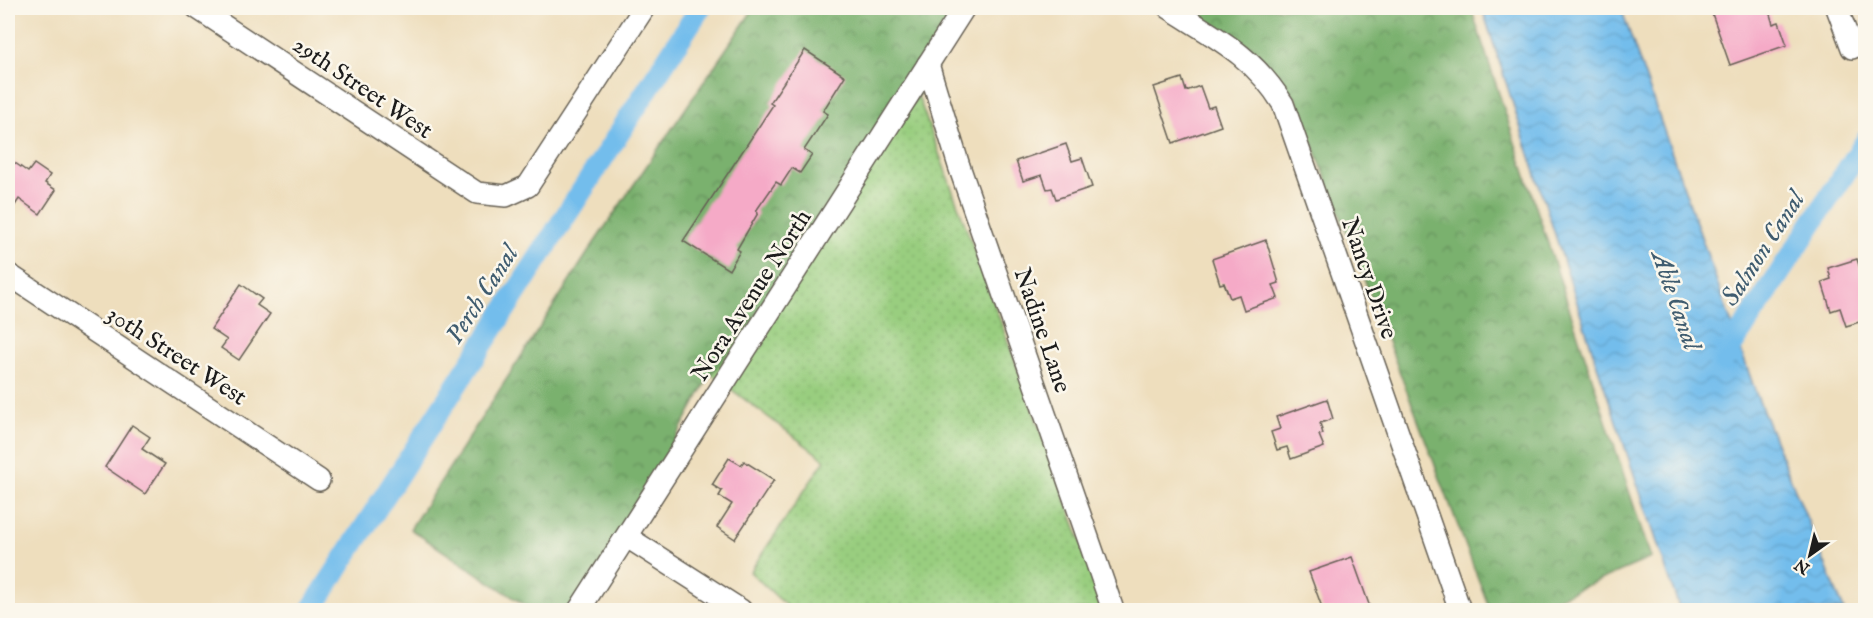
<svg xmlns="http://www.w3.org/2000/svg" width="1873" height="618" viewBox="0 0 1873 618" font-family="'IM FELL English',serif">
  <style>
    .grass { fill: url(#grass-dots); stroke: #5a754e; stroke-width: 1.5 }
    .forest { fill: url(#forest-crowns); stroke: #4b6645; stroke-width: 1.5 }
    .water { fill: url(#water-waves); stroke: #486c84; stroke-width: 1.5 }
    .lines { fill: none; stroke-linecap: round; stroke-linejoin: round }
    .canal { stroke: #73bdec; stroke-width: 22 }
    .building { fill: #f5aac7 }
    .minor-casing { stroke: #666054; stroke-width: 24 }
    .minor { stroke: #fff; stroke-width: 21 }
    .labels { text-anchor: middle; stroke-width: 5; stroke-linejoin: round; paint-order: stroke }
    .street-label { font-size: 24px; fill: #1c1c1c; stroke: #fbf7ec }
    .water-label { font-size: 26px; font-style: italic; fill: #3f5c6f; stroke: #fbf7ec }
  </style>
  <defs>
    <pattern id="grass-dots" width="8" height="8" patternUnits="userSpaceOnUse" patternTransform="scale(1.5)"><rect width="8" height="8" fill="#99ce7f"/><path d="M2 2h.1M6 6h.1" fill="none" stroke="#83b06d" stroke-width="1.8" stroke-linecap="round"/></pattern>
    <pattern id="forest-crowns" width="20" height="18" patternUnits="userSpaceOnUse" patternTransform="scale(1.5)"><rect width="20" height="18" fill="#7ab16e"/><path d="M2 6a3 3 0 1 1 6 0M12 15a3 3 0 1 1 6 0" fill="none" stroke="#638f5a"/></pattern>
    <pattern id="water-waves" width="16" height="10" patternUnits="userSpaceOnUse" patternTransform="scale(1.5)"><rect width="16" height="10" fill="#73bdec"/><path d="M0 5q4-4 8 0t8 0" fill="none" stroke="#63a2ca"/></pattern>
  </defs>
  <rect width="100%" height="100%" fill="#fbf7ec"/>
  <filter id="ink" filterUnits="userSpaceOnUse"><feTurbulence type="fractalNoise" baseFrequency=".0167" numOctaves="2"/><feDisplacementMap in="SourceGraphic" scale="12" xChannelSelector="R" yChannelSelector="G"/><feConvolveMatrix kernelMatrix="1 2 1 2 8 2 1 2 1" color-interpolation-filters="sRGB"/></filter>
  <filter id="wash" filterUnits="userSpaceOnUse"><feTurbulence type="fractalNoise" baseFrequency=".008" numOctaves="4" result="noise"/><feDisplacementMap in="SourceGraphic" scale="24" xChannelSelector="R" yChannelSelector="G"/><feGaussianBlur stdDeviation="1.35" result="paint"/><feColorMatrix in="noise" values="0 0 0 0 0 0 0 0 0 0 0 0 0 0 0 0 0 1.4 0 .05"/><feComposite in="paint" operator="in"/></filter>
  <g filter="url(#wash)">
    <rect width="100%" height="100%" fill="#eedebd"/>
    <polygon class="grass" points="918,96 1106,610 791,610 750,572 825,460 711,374"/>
    <g class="forest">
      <polygon points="754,8 973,8 918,96 711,374 581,610 532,610 410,529 594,243"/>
      <polygon points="1164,8 1471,8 1651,558 1530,610 1490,610 1295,97"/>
    </g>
    <polygon class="water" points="1482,8 1621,8 1757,396 1844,610 1680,610 1599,371"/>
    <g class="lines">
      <g class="canal">
        <polyline points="1720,364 1866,141"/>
        <polyline points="311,610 700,8"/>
      </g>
    </g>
    <g id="blocks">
      <g class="building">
        <polygon points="1710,8 1768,8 1773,24 1779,22 1787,45 1730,65"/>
        <polygon points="805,50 845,76 823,111 828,114 804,150 812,155 800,173 792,168 781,185 776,182 756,211 758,213 737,249 740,251 729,270 683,241 773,105 770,103"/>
        <polygon points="1182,78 1186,91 1200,86 1208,108 1214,106 1221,126 1173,143 1154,87"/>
        <polygon points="1066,144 1072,161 1082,158 1092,187 1056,199 1052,188 1047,189 1042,175 1023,181 1016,161"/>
        <polygon points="8,158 28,172 34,164 50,175 45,183 56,190 40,214 19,199 8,216"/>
        <polygon points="1266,240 1279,283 1273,285 1278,298 1244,310 1239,295 1230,298 1224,283 1220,284 1212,259"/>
        <polygon points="1857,259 1866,287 1866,320 1846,326 1840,308 1831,311 1822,282 1831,279 1828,268"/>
        <polygon points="241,284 262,299 257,305 270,314 239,360 221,348 227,340 211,329"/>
        <polygon points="1327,399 1333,419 1320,423 1323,434 1319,435 1324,447 1291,459 1287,447 1277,450 1271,432 1280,429 1276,417"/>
        <polygon points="132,425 150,437 142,449 165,464 145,494 105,467"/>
        <polygon points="729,458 741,465 744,461 774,480 735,539 717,527 732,504 719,496 722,491 712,485"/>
        <polygon points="1352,557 1371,610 1323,610 1309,572"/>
      </g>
    </g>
  </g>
  <g filter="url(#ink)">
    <use href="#blocks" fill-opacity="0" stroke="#666054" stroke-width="1.5"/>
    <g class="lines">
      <defs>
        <g id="minor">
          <polyline points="197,8 477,193 506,196 528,186 644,8"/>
          <path d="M 1169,8 C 1216,38 1253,55 1283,104 L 1460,610"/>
          <polyline points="1837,8 1852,48"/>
          <polyline points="928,64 959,166 1113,610"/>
          <polyline points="8,274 319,480"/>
          <polyline points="627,537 741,610"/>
          <polyline points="579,610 964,8"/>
        </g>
      </defs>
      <use href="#minor" class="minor-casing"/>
      <use href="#minor" class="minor"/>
    </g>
  </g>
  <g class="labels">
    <g class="street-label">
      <text transform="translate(363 87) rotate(34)" y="8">29th Street West</text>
      <text transform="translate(1370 278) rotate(71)" y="8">Nancy Drive</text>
      <text transform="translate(751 295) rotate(-57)" y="8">Nora Avenue North</text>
      <text transform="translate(1043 330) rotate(71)" y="8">Nadine Lane</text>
      <text transform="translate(177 355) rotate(33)" y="8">30th Street West</text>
    </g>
    <g class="water-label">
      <text transform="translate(1762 248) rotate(-57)" y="9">Salmon Canal</text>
      <text transform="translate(481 294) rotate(-57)" y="9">Perch Canal</text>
      <text transform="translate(1677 300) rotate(71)" y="9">Able Canal</text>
    </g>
  </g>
  <rect width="1873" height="618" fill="none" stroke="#fbf7ec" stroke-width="30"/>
  <g transform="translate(1810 555) rotate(214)" stroke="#fbf7ec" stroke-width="4.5" paint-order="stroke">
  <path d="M0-4.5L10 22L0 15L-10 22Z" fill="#1c1c1c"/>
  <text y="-9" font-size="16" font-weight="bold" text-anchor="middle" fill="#1c1c1c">N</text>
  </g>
</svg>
